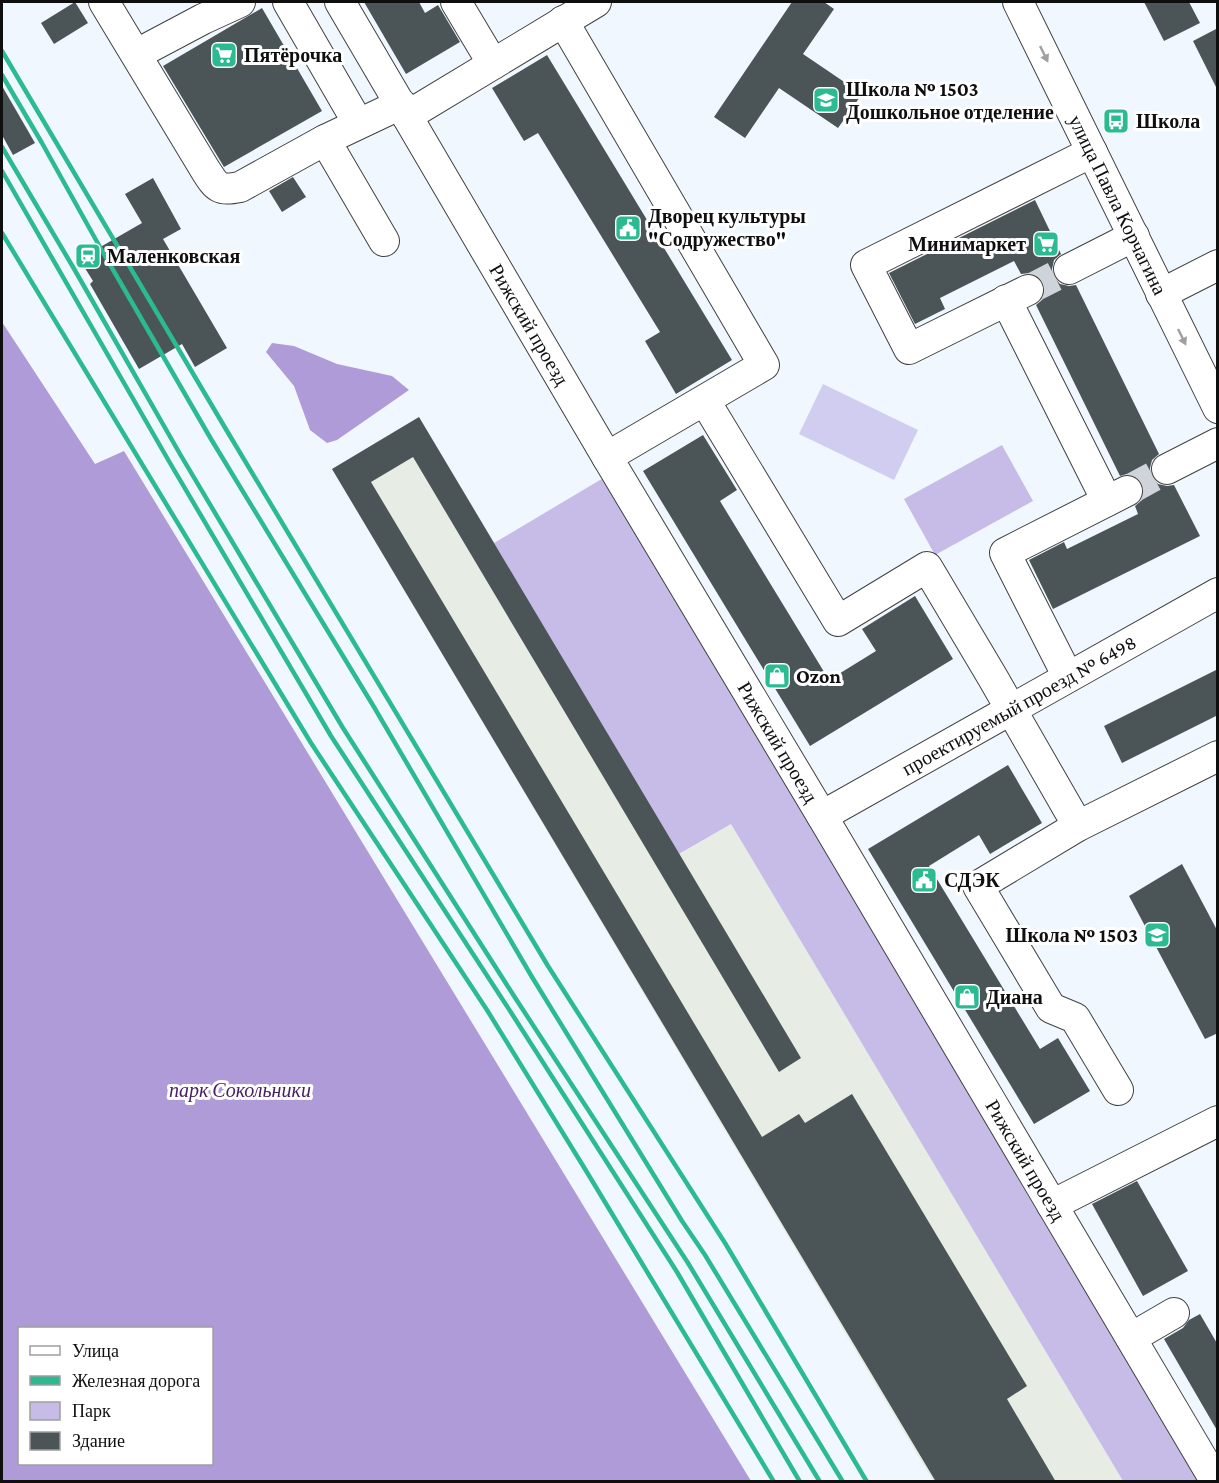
<svg xmlns="http://www.w3.org/2000/svg" width="1219" height="1483" viewBox="0 0 1219 1483" font-family="'Crimson Pro',serif">
  <style>
    .industrial { fill: #e7ede4 }
    .green { fill: #c7bce8 }
    .forest { fill: #af9bd8; fill-rule: evenodd }
    .pitch { fill: #d1cdf0 }
    .building { fill: #4b5557 }
    .lines { fill: none; stroke-linecap: round; stroke-linejoin: round }
    .minor-tunnel { stroke: #cfd4da; stroke-width: 30; stroke-dasharray: 30 15; stroke-linecap: butt }
    .minor-casing { stroke: #424242; stroke-width: 32 }
    .minor { stroke: #fff; stroke-width: 30 }
    .rail { stroke: #2bba92; stroke-width: 4.5 }
    .oneway { fill: #9f9f9f }
    .labels { text-anchor: middle; stroke-width: 6; stroke-linejoin: round; paint-order: stroke }
    .poi-label { font-size: 20px; font-weight: bold; fill: #0f0f0f; stroke: #fff; text-anchor: start }
    .street-label { font-size: 20px; fill: #0f0f0f; stroke: #fff }
    .park-label { font-size: 20px; font-style: italic; fill: #472165; stroke: #fff }
  </style>
  <rect width="100%" height="100%" fill="#f1f7fe"/>
  <polygon class="industrial" points="419,417 680,854 731,824 1123,1481 933,1481 332,469"/>
  <g class="green">
    <polygon points="1002,445 1033,501 935,555 904,499"/>
    <polygon points="605,477 1205,1481 1123,1481 731,824 679,854 494,543"/>
  </g>
  <g class="forest">
    <path d="M 2,322 L 95,464 L 124,451 L 751,1481 L 2,1481 ZM 20,1328 L 212,1328 L 212,1464 L 20,1464 Z"/>
    <polygon points="272,343 294,346 337,364 392,376 409,390 337,440 327,443 310,430 294,386 266,352"/>
  </g>
  <polygon class="pitch" points="823,384 918,430 894,480 799,434"/>
  <g class="building">
    <polygon points="75,2 88,23 54,44 41,23"/>
    <polygon points="364,2 419,2 425,13 438,5 460,42 406,74"/>
    <polygon points="792,2 824,2 834,9 803,54 862,94 838,128 779,88 745,138 714,117"/>
    <polygon points="1144,2 1189,2 1200,23 1164,41"/>
    <polygon points="262,8 322,111 224,167 163,66"/>
    <polygon points="1218,28 1218,91 1193,41"/>
    <polygon points="547,55 732,360 676,394 645,341 660,332 538,133 524,141 492,88"/>
    <polygon points="2,86 35,143 13,155 2,135"/>
    <polygon points="293,177 306,197 282,212 269,191"/>
    <polygon points="153,178 181,229 163,239 227,348 195,367 182,344 139,369 90,284 93,281 83,265 86,263 83,257 142,223 125,194"/>
    <polygon points="1035,200 1061,254 1054,260 1052,269 1053,276 1060,284 1069,286 1076,285 1159,454 1152,460 1150,468 1151,476 1158,484 1167,486 1174,485 1200,536 1053,609 1029,560 1064,542 1067,549 1138,514 1135,506 1142,500 1144,492 1143,484 1136,476 1127,474 1120,476 1036,305 1042,300 1045,292 1044,283 1038,276 1030,273 1021,274 1014,261 940,298 945,309 915,324 889,273"/>
    <polygon points="419,417 801,1058 779,1072 413,457 371,482 762,1137 799,1114 805,1123 852,1094 1027,1386 1007,1399 1056,1482 936,1482 332,469"/>
    <polygon points="703,435 737,490 720,501 829,680 876,651 862,629 915,596 953,659 810,746 643,471"/>
    <polygon points="1218,669 1218,715 1122,763 1104,726"/>
    <polygon points="1008,765 1042,823 990,854 979,835 929,866 1040,1049 1058,1038 1090,1091 1034,1124 868,849"/>
    <polygon points="1182,864 1218,932 1218,1033 1205,1039 1129,896"/>
    <polygon points="1137,1181 1188,1271 1143,1296 1092,1204"/>
    <polygon points="1200,1314 1218,1345 1218,1432 1164,1339 1183,1328 1189,1320"/>
  </g>
  <g class="lines">
    <g class="minor-tunnel">
      <polyline points="1028,290 1069,269"/>
      <polyline points="1127,491 1167,469"/>
    </g>
    <defs>
      <g id="minor">
        <path d="M 104,2 L 206,171 C 217,188 219,191 240,187 L 325,140 L 401,104"/>
        <polyline points="288,2 358,123"/>
        <path id="s1" d="M 340,2 L 607,457 L 822,816 L 1216,1482"/>
        <polyline points="456,2 493,64"/>
        <path id="s2" d="M 1018,2 L 1218,408"/>
        <polyline points="563,21 764,365 607,457"/>
        <polyline points="137,54 203,19 240,2"/>
        <polyline points="407,116 596,2"/>
        <polyline points="325,140 384,241"/>
        <polyline points="1069,269 1134,236"/>
        <polyline points="1028,290 909,349 866,265 1092,152"/>
        <polyline points="1161,294 1218,265"/>
        <polyline points="1006,300 1107,501"/>
        <polyline points="705,401 838,621 927,567 993,678 1078,826"/>
        <polyline points="1167,469 1218,443"/>
        <polyline points="1068,677 1005,553 1127,491"/>
        <path id="s3" d="M 822,816 L 1218,593"/>
        <polyline points="1118,1090 1075,1018 1051,1008 978,886 1078,826 1218,756"/>
        <polyline points="1052,1205 1218,1121"/>
        <polyline points="1131,1338 1174,1313"/>
      </g>
    </defs>
    <use href="#minor" class="minor-casing"/>
    <use href="#minor" class="minor"/>
    <g class="rail">
      <polyline points="2,51 227,431 548,966 725,1243 867,1482"/>
      <polyline points="2,75 42,143 101,249 211,439 374,707 532,977 682,1221 705,1255 843,1482"/>
      <polyline points="2,147 73,267 180,454 343,728 514,996 688,1263 820,1482"/>
      <polyline points="2,171 170,463 331,736 512,1014 677,1272 800,1482"/>
      <polyline points="2,233 311,743 487,1010 585,1169 774,1482"/>
    </g>
  </g>
  <defs><path id="oneway-solid" d="M-6-.8H1V-3.2L6.5 0L1 3.2V.8H-6Z" transform="scale(1.5)"/></defs>
  <g class="oneway">
    <use href="#oneway-solid" transform="translate(1044 54) rotate(64)"/>
    <use href="#oneway-solid" transform="translate(1182 337) rotate(64)"/>
  </g>
  <defs>
    <symbol id="supermarket-square" viewBox="-11 -11 22 22"><rect x="-9" y="-9" width="18" height="18" rx="4" fill="#2bba92" stroke="#fff"/><path d="M-6-5.5h2.5l.6 2H6L4.5 2H-2.5L-4.4-4H-6ZM-1.5 3.2a1.3 1.3 0 1 0 .1 0ZM3 3.2a1.3 1.3 0 1 0 .1 0Z" fill="#fff"/></symbol>
    <symbol id="school-square" viewBox="-11 -11 22 22"><rect x="-9" y="-9" width="18" height="18" rx="4" fill="#2bba92" stroke="#fff"/><path d="M0-5L7-2L0 1L-7-2ZM-4 1L0 2.5L4 1V4Q0 6-4 4Z" fill="#fff"/></symbol>
    <symbol id="bus-square" viewBox="-11 -11 22 22"><rect x="-9" y="-9" width="18" height="18" rx="4" fill="#2bba92" stroke="#fff"/><path d="M-5-6H5V4H4V6H2V4H-2V6H-4V4H-5ZM-3.5-4V0h7V-4ZM-3.5 1.2v1.5H-2V1.2ZM2 1.2v1.5H3.5V1.2Z" fill="#fff"/></symbol>
    <symbol id="civic-square" viewBox="-11 -11 22 22"><rect x="-9" y="-9" width="18" height="18" rx="4" fill="#2bba92" stroke="#fff"/><path d="M-.6-6.5H3V-4.5H.6V-3L4-1V1h2V6H-6V1h2V-1L-.6-3ZM-1.2 2.5V6h2.4V2.5Z" fill="#fff"/></symbol>
    <symbol id="station-square" viewBox="-11 -11 22 22"><rect x="-9" y="-9" width="18" height="18" rx="4" fill="#2bba92" stroke="#fff"/><path d="M-3-6H3Q5-6 5-4V2Q5 4 3 4L4.5 6H3L1.5 4h-3L-3 6H-4.5L-3 4Q-5 4-5 2V-4Q-5-6-3-6ZM-3.5-4v3h7v-3ZM-3.5 1v1.5H-2V1ZM2 1v1.5H3.5V1Z" fill="#fff"/></symbol>
    <symbol id="shop-square" viewBox="-11 -11 22 22"><rect x="-9" y="-9" width="18" height="18" rx="4" fill="#2bba92" stroke="#fff"/><path d="M-5-2.5h2.3a2.7 3.5 0 0 1 5.4 0H5L5.5 6h-11ZM-1.5-2.5h3a1.5 2.3 0 0 0-3 0Z" fill="#fff"/></symbol>
  </defs>
  <g fill-rule="evenodd">
    <use href="#supermarket-square" x="209" y="40" width="30" height="30"/>
    <use href="#school-square" x="811" y="85" width="30" height="30"/>
    <use href="#bus-square" x="1101" y="106" width="30" height="30"/>
    <use href="#civic-square" x="613" y="213" width="30" height="30"/>
    <use href="#supermarket-square" x="1031" y="229" width="30" height="30"/>
    <use href="#station-square" x="73" y="241" width="30" height="30"/>
    <use href="#shop-square" x="762" y="661" width="30" height="30"/>
    <use href="#civic-square" x="909" y="865" width="30" height="30"/>
    <use href="#school-square" x="1142" y="920" width="30" height="30"/>
    <use href="#shop-square" x="952" y="982" width="30" height="30"/>
  </g>
  <g class="labels">
    <g class="poi-label">
      <text x="244" y="62">Пятёрочка</text>
      <text x="846" y="96">Школа № 1503<tspan x="846" dy="23">Дошкольное отделение</tspan></text>
      <text x="1136" y="128">Школа</text>
      <text x="648" y="223">Дворец культуры<tspan x="648" dy="23">"Содружество"</tspan></text>
      <text x="1026" y="251" text-anchor="end">Минимаркет</text>
      <text x="107" y="263">Маленковская</text>
      <text x="796" y="683">Ozon</text>
      <text x="944" y="887">СДЭК</text>
      <text x="1138" y="942" text-anchor="end">Школа № 1503</text>
      <text x="986" y="1004">Диана</text>
    </g>
    <g class="street-label">
      <text dy="7" stroke="none"><textPath href="#s2" startOffset="226">улица Павла Корчагина</textPath></text>
      <text dy="7" stroke="none"><textPath href="#s1" startOffset="374">Рижский проезд</textPath></text>
      <text dy="7" stroke="none"><textPath href="#s3" startOffset="226">проектируемый проезд № 6498</textPath></text>
      <text dy="7" stroke="none"><textPath href="#s1" startOffset="860">Рижский проезд</textPath></text>
      <text dy="7" stroke="none"><textPath href="#s1" startOffset="1346">Рижский проезд</textPath></text>
    </g>
    <g class="park-label">
      <text x="240" y="1097">парк Сокольники</text>
    </g>
  </g>
  <rect width="1219" height="1483" fill="none" stroke="#0f0f0f" stroke-width="6"/>
  <rect x="18" y="1327" width="195" height="138" fill="#ffffff" stroke="#9f9f9f" stroke-width="1.5"/>
  <rect x="30" y="1346" width="30" height="9" fill="#ffffff" stroke="#9f9f9f" stroke-width="1.5"/>
  <text x="72" y="1357" font-size="18" fill="#0f0f0f">Улица</text>
  <rect x="30" y="1376" width="30" height="9" fill="#2bba92" stroke="#9f9f9f" stroke-width="1.5"/>
  <text x="72" y="1387" font-size="18" fill="#0f0f0f">Железная дорога</text>
  <rect x="30" y="1402" width="30" height="18" fill="#c7bce8" stroke="#9f9f9f" stroke-width="1.5"/>
  <text x="72" y="1417" font-size="18" fill="#0f0f0f">Парк</text>
  <rect x="30" y="1432" width="30" height="18" fill="#4b5557" stroke="#9f9f9f" stroke-width="1.5"/>
  <text x="72" y="1447" font-size="18" fill="#0f0f0f">Здание</text>
</svg>
